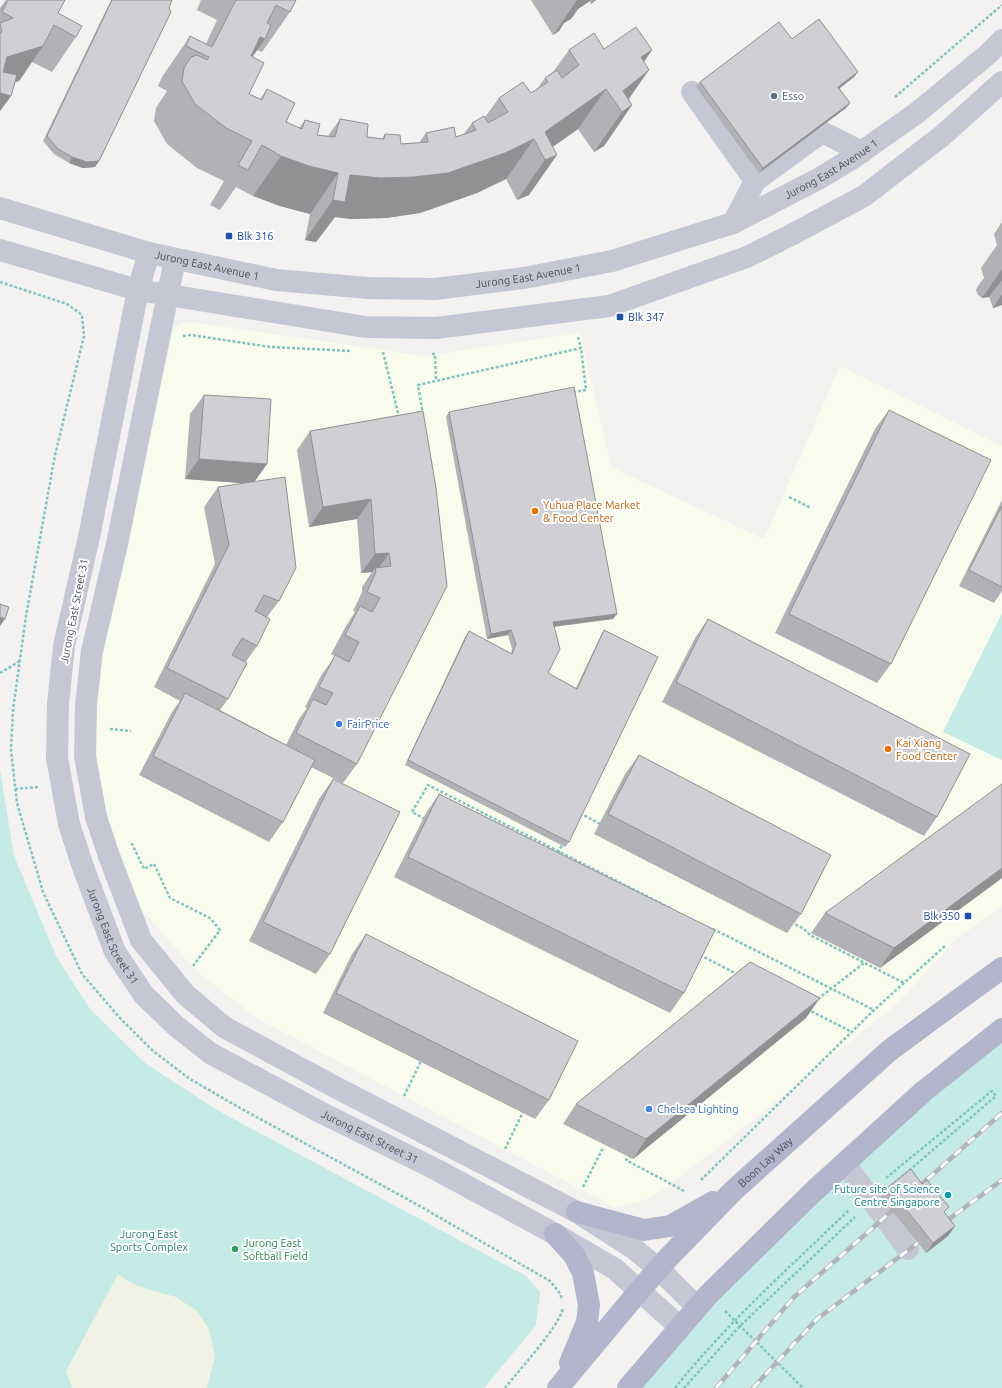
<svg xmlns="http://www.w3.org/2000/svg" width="1002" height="1388" viewBox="0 0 1002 1388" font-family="Ubuntu,sans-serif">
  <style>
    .commercial { fill: #f9fbed }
    .green { fill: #c4ebe5 }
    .sand { fill: #f0f2e3 }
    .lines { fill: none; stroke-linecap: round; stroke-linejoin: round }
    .path { stroke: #7fc6c2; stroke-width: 2.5; stroke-dasharray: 3 2; stroke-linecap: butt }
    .minor { stroke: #c6c7d4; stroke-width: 22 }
    .major { stroke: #b3b5cc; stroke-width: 22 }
    .rail-casing { stroke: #b4b3ba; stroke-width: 4.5 }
    .rail { stroke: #fff; stroke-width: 3; stroke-dasharray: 9; stroke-linecap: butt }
    .wall { fill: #b2b2b6 }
    .shaded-wall { fill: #919194 }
    .building { fill: #cfcfd4; stroke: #919194 }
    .service-dot { fill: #5c6f8a; stroke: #fff; stroke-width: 1.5 }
    .transit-dot { fill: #1a4fb4; stroke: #fff; stroke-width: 1.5 }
    .food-dot { fill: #e8710a; stroke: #fff; stroke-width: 1.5 }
    .shop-dot { fill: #3f7fe0; stroke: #fff; stroke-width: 1.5 }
    .culture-dot { fill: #0f9aa8; stroke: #fff; stroke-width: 1.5 }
    .leisure-dot { fill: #2e9e5b; stroke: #fff; stroke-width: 1.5 }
    .labels { text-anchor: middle; stroke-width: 4; stroke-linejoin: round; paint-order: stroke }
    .service-label { font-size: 11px; fill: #4e5e75; stroke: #fff; text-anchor: start }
    .street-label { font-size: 11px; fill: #4a4c5c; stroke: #fff }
    .transit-label { font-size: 11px; fill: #164399; stroke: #fff; text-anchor: start }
    .food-label { font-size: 11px; fill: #c56008; stroke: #fff; text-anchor: start }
    .shop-label { font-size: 11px; fill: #366cbe; stroke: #fff; text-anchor: start }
    .culture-label { font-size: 11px; fill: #0d838f; stroke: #fff; text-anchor: end }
    .park-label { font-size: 11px; fill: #217872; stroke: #fff }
    .leisure-label { font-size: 11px; fill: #27864d; stroke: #fff; text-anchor: start }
  </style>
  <rect width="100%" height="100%" fill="#f3f2f1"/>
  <polygon class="commercial" points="191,322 424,356 580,333 611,467 764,539 840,366 1002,446 1002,613 943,732 1002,760 1002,907 957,938 897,1004 715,1150 651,1198 616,1208 258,1019 196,971 136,903 98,804 89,720 123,546 173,332 181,323"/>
  <g class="green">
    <polygon points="1002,613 1002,760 943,732"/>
    <polygon points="0,770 14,856 56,956 90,1009 145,1063 217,1110 526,1276 540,1292 536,1325 484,1388 0,1388"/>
    <polygon points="1002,1029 1002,1388 628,1388 680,1327"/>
  </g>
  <polygon class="sand" points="118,1274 131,1283 150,1290 176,1297 197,1311 209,1329 215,1357 207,1388 72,1388 66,1371"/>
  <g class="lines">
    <g class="path">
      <polyline points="895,97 1002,5"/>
      <polyline points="0,282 67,304 82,315 84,336 55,455 26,616 13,710 11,750 17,803 43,892 82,974 119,1017 153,1051 190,1079 240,1108 418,1205 550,1281 559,1292 562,1299"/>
      <polyline points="183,336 191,335 271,347 351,351"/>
      <polyline points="578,337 581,348"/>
      <polyline points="383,352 399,417"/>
      <polyline points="432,354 435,354 436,381"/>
      <polyline points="423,415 418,385 581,348 586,390 572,392"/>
      <polyline points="789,497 811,508"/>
      <polyline points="0,673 20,661"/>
      <polyline points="110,729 131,731"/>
      <polyline points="15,789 38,787"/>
      <polyline points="580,813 602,825"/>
      <polyline points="425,819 412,812 428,785 672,909"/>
      <polyline points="131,844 132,844 144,869 154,864 170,898 210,918 220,930 193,966"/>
      <polyline points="558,853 563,843"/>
      <polyline points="791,922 804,929 810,935 904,983"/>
      <polyline points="713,929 874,1010"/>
      <polyline points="700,955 739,975"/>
      <polyline points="818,999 864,963"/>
      <polyline points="807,1009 852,1032"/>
      <polyline points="404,1096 422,1059"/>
      <polyline points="505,1149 524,1110"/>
      <polyline points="631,1155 626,1160 684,1191"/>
      <polyline points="886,1178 992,1091 996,1096 892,1185"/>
      <polyline points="701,1180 874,1010 946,945"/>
      <polyline points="583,1187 603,1148"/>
      <polyline points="725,1311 803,1388"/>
      <path d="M 505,1388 C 519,1370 559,1327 563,1308"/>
      <path d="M 675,1388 C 727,1323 789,1268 849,1210"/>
      <polyline points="684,1388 741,1325 855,1217"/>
    </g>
    <g class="minor">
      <polyline points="692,92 755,181"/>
      <path id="s1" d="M 0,208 L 149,253 L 276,280 L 368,288 L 435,289 L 524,278 L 612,261 L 733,223 L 820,178 L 853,158 L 918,112 L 987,55 L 1002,40"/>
      <polyline points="733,223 755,181 822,132 862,152"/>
      <polyline points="0,250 138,290 365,327 436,328 609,306 747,257 791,235 864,196 943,135 1002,82"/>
      <path id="s2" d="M 149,253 L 138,290 L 89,537 L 64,646 L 58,704 L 57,758 L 69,824 L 83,867 L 115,952 L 144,995 L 176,1026 L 210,1053 L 322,1113 L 437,1170 L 555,1234 L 615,1269 L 680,1327"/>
      <polyline points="175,259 117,544 92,651 86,705 85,756 96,817 109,856 141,940 185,994 224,1027 335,1087 577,1212 633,1248 659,1269 697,1307"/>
      <polyline points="845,1164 908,1249"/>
    </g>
    <g class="major">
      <polyline points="577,1212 644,1230 670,1226 713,1202"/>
      <polyline points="555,1234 574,1255 583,1273 589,1305 587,1322 570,1363"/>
      <path id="s3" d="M 558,1388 L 639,1291 L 667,1259 L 733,1191 L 890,1050 L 1002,968"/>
      <polyline points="628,1388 708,1295 814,1191 924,1091 1002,1029"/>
    </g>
    <defs>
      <g id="rail">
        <polyline points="914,1191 1002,1113"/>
        <polyline points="941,1225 1002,1180"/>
        <polyline points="716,1388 794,1297 901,1203"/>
        <polyline points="753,1388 817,1319 927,1236"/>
      </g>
    </defs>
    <use href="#rail" class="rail-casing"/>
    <use href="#rail" class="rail"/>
  </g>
  <g class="wall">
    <polygon points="6,0 65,0 58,13 76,37 52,72 32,62 19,81 15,82 11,96 0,111 0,8"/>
    <polygon points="111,0 172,0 99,161 95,167 83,168 69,163 54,154 43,141"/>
    <polygon points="201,0 296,0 290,12 262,52 257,50 252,57 249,94 260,99 267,89 286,122 299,128 305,120 317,135 328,136 340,119 367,137 382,139 385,134 401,144 419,143 426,133 456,137 464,134 472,123 485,117 499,98 531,93 537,89 545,78 553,72 569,50 604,49 652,50 644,62 629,100 632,105 604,146 594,152 578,129 553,147 529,195 517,200 506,179 477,193 420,213 386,218 351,219 335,217 316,242 305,240 310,214 280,206 253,196 236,187 220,210 210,205 224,181 197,168 167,144 154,121 156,108 167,91 158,86 162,77 190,36 206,44 217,20 197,10"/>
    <polygon points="531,0 596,0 591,4 590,1 578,9 571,19 564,23 559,31 553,35"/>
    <polygon points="792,39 858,72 854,77 839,88 850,103 846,108 759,173 696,87 700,82"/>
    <polygon points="1002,222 1002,305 993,308 989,297 982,298 978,295 976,290 978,286 984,278 981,268 997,245 994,234"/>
    <polygon points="204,395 254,482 279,601 267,617 257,646 245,663 228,699 220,710 286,745 299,719 307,708 305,707 322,674 335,656 331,654 346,626 355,612 353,611 362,592 362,587 372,572 361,573 357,519 309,527 297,450 310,431 423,411 357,764 343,783 311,767 283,822 269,842 139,775 172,712 180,701 154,687 215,564 204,507 218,487 245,483 185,479 190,414"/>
    <polygon points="889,410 891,664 877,683 775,633 875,429"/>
    <polygon points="449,412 613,619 554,627 548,673 576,688 601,635 604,630 569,842 565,847 405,765 465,637 469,631 511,654 512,649 508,635 487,639 446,417"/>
    <polygon points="1002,500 1002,591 994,603 959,586"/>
    <polygon points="708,619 937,817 924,836 662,702 695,638"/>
    <polygon points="639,755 801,914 787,933 594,834 625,774"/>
    <polygon points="333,779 330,954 316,974 249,941 319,799"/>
    <polygon points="439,794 684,993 670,1013 394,877 426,813"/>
    <polygon points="1002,878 880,968 811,933 825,913"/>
    <polygon points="366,934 549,1100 535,1119 323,1013 352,954"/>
    <polygon points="806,1018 633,1159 563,1124 576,1104"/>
    <polygon points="888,1187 945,1213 955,1226 948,1236 926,1253 881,1197"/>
  </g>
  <g class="shaded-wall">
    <polygon points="577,0 591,0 590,1 578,9 571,19 564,23 559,31 553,35"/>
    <polygon points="593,0 596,0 591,4"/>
    <polygon points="260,37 265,39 237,79"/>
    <polygon points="43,46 19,81 0,86 7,57"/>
    <polygon points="652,50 624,90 641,57"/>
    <polygon points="649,70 621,110 623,91"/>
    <polygon points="858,72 854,77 835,92 838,87"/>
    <polygon points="606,89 578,129 542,154 545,132"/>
    <polygon points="0,93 11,96 0,111"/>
    <polygon points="850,103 846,108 759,173 763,168"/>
    <polygon points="632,105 604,146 594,152 622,112"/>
    <polygon points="534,139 506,179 477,193 420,213 386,218 351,219 335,217 316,242 305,240 350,175"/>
    <polygon points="557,155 529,195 517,200 545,160"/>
    <polygon points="281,156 338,173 310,214 280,206 253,196"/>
    <polygon points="72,157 99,161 95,167 83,168 69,163"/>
    <polygon points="1002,269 1002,280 989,297 982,298"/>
    <polygon points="1002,294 1002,305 993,308"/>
    <polygon points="199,459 267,464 253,484 185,479"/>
    <polygon points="371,499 357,519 309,527 323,507"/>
    <polygon points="389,553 376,572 375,568 372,572 361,573 375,554"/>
    <polygon points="617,614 613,619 549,627 553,622"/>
    <polygon points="0,617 5,619 0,626"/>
    <polygon points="511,630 508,635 487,639 491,634"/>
    <polygon points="1002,868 1002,878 880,968 894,948"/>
    <polygon points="820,998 806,1018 633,1159 646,1139"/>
    <polygon points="955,1226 948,1236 926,1253 933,1243"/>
  </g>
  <g class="building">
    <polygon points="8,0 65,0 58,13 82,26 76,37 54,25 43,46 7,57 3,72 17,75 11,96 0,93 0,33 2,32 0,23 13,18 2,12"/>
    <polygon points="112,0 172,0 169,8 171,12 99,161 87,162 72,157 58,149 47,136"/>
    <polygon points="236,0 296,0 290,12 276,5 267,23 271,25 265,39 260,37 251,56 264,63 249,94 262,100 267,89 295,103 286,122 302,129 305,120 320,124 317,135 335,137 340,119 368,124 367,137 384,139 385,134 400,135 401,144 428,142 426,133 454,127 456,137 476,130 472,123 484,116 488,123 508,112 499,98 523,82 531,93 548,82 545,78 557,70 562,78 579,65 569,50 594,33 604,49 636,27 652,50 641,57 649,70 623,91 632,105 622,112 606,89 545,132 557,155 545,160 534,139 505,153 448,173 414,177 380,178 350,175 345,202 333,200 338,173 309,166 281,156 262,145 248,170 238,165 252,141 226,128 195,104 182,81 184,68 191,57 197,55 207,60 209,57 186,46 190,36 212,47"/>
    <polygon points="819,19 858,72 838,87 850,103 763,168 700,82 779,22 792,39"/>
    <polygon points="574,387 617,614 553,622 560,649 548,673 577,689 604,630 658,657 569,842 408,760 469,631 512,654 516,644 511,630 491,634 449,412"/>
    <polygon points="204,395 271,399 267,464 199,459"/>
    <polygon points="889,410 991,460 891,664 789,614"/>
    <polygon points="423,411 436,488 447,586 357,764 296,733 313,699 326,705 333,693 319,687 335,655 349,662 359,642 345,635 360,606 372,612 380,598 367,592 376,572 375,568 391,566 389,553 375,554 371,499 323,507 310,431"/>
    <polygon points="285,477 296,568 279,601 264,595 255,611 270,619 257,646 242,638 232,655 247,663 228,699 167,668 229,545 218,487"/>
    <polygon points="1002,506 1002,587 969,570"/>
    <polygon points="0,604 9,607 5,619 0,617"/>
    <polygon points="708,619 970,754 937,817 676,682"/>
    <polygon points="185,693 315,760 283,822 153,756"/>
    <polygon points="639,755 831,855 801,914 608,814"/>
    <polygon points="333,779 400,812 330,954 263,922"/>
    <polygon points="1002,784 1002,868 894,948 825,913"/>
    <polygon points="439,794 715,930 684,993 408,857"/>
    <polygon points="366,934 578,1041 549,1100 336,993"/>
    <polygon points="750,962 820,998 646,1139 576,1104"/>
    <polygon points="911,1169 922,1184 927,1180 949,1207 944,1212 955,1226 933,1243 888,1187"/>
  </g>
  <circle class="service-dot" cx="774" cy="96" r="4"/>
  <g class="transit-dot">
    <rect x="225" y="232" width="8" height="8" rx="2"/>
    <rect x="616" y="313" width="8" height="8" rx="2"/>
    <rect x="964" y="912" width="8" height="8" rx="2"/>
  </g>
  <g class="food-dot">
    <circle cx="535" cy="511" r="4"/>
    <circle cx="888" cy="749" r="4"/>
  </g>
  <g class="shop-dot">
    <circle cx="339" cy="724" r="4"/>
    <circle cx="649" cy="1109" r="4"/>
  </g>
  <circle class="culture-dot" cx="948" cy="1195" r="4"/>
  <circle class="leisure-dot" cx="235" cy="1249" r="4"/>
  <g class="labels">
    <g class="service-label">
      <text x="782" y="100">Esso</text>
    </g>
    <g class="street-label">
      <text dy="4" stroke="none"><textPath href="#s1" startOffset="863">Jurong East Avenue 1</textPath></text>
      <text dy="4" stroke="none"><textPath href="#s1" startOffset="215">Jurong East Avenue 1</textPath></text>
      <text dy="4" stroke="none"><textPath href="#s1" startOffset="539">Jurong East Avenue 1</textPath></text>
      <text transform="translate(74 611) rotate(-79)" y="4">Jurong East Street 31</text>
      <text dy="4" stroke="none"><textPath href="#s2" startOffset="702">Jurong East Street 31</textPath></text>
      <text dy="4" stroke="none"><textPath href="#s2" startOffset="1038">Jurong East Street 31</textPath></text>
      <text dy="4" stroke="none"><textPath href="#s3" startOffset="307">Boon Lay Way</textPath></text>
    </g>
    <g class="transit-label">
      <text x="237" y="240">Blk 316</text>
      <text x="628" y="321">Blk 347</text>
      <text x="960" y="920" text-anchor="end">Blk 350</text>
    </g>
    <g class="food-label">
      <text x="543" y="509">Yuhua Place Market<tspan x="543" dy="13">&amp; Food Center</tspan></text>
      <text x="896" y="747">Kai Xiang<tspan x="896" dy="13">Food Center</tspan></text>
    </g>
    <g class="shop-label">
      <text x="347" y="728">FairPrice</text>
      <text x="657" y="1113">Chelsea Lighting</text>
    </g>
    <g class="culture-label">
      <text x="940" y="1193">Future site of Science<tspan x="940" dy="13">Centre Singapore</tspan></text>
    </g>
    <g class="park-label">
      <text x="149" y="1238">Jurong East<tspan x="149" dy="13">Sports Complex</tspan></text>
    </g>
    <g class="leisure-label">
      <text x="243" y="1247">Jurong East<tspan x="243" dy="13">Softball Field</tspan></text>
    </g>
  </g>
</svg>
